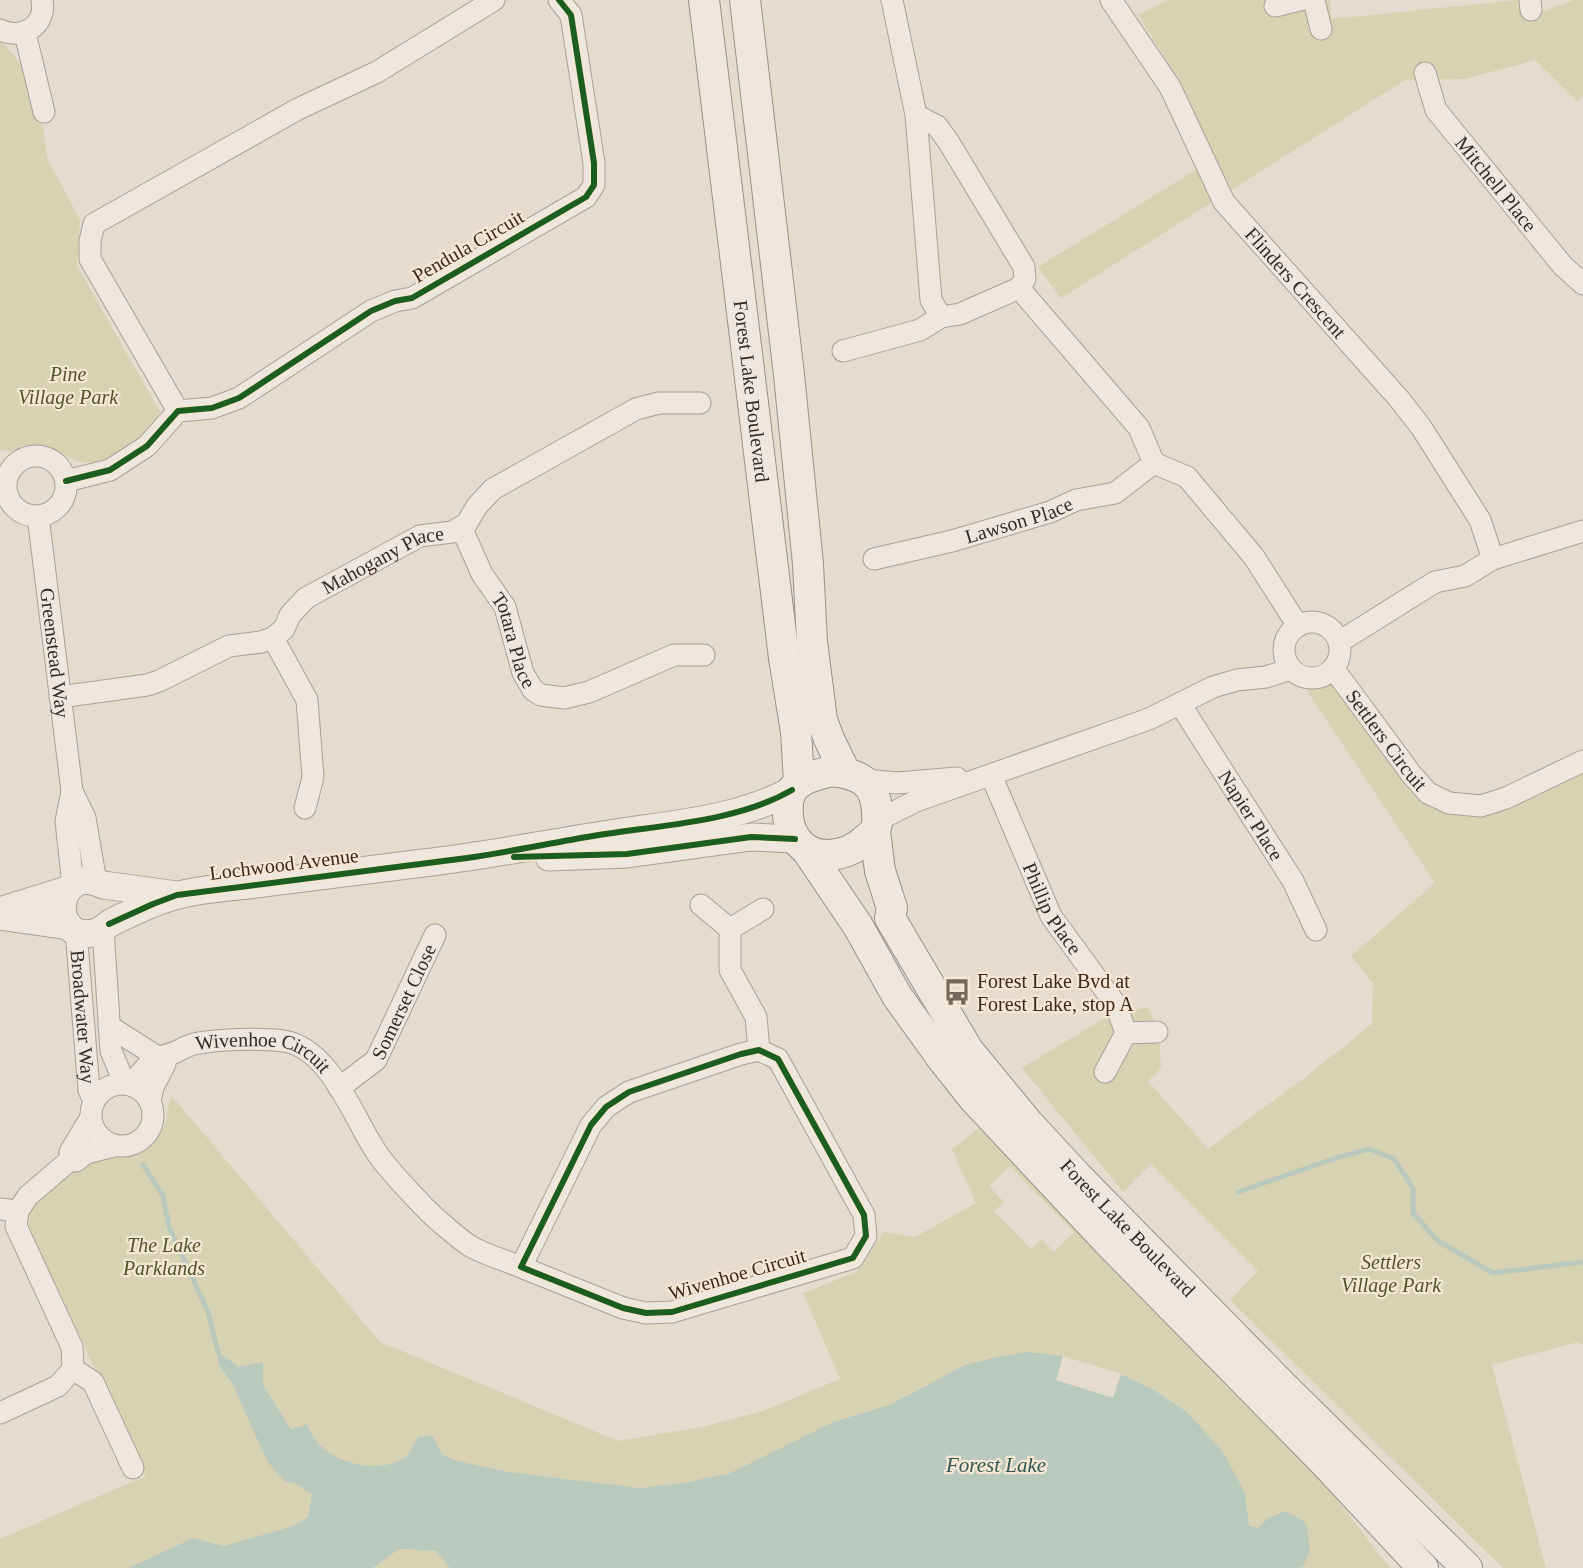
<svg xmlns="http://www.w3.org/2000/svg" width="1583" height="1568" viewBox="0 0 1583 1568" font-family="Georgia,serif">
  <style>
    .green { fill: #d7d2b1; fill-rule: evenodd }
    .water { fill: #b9c9bd }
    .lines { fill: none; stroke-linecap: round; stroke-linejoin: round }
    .stream { stroke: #b9c9bd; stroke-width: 5 }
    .minor-casing { stroke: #aaa097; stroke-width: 23 }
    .tertiary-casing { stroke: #aaa097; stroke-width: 29 }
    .secondary-casing { stroke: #9a9087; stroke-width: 32 }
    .minor { stroke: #ede7e0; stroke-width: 21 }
    .tertiary { stroke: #ede7e0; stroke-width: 27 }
    .secondary { stroke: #ede7e0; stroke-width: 30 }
    .cycleway-casing { stroke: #f5e7d4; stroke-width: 10 }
    .cycleway { stroke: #1b5e20; stroke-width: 6 }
    .labels { text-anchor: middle; stroke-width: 4.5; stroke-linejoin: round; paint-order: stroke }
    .street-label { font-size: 20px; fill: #39281f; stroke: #f5e7d4 }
    .park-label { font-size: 20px; font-style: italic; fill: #505525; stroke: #f5e7d4 }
    .poi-label { font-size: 20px; fill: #39281f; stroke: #f5e7d4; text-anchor: start }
    .water-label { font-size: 21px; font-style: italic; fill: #2e5950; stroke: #f5e7d4 }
  </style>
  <rect width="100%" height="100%" fill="#e5dbce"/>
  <g class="green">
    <polygon points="1167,0 1330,0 1332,19 1518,0 1545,11 1573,0 1583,0 1583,96 1577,101 1535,60 1465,79 1405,80 1061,298 1038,267 1212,160 1189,100 1139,15"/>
    <polygon points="0,40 22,65 43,127 47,158 80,220 77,266 160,412 151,430 133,447 102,463 79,462 63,455 25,445 10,451 0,450"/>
    <polygon points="1333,668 1412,775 1481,806 1583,761 1583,1345 1578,1342 1492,1365 1546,1568 1503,1568 1230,1300 1258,1271 1151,1164 1123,1192 1022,1068 1108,1016 1148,1007 1159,1033 1161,1068 1148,1081 1208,1149 1303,1079 1372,1024 1373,983 1351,956 1435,883 1307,691"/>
    <path d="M 171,1095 L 380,1342 L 618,1441 L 702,1427 L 763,1411 L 840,1379 L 803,1293 L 856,1272 L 884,1232 L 915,1237 L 976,1203 L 952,1149 L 979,1128 L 1331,1492 L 1390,1568 L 1298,1568 L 1303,1567 L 1268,1518 L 1258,1528 L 1249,1525 L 1245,1493 L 1187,1412 L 1154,1390 L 1121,1374 L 1063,1356 L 1028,1352 L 925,1385 L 889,1405 L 833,1422 L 730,1473 L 683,1483 L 640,1488 L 509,1472 L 457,1461 L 442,1454 L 418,1437 C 414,1443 410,1453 405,1457 C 380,1476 333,1465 316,1440 C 312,1436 310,1429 307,1424 L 291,1429 L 263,1385 L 239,1367 L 218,1364 L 233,1385 L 284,1481 L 296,1484 L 312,1494 L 308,1517 L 293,1526 L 224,1546 L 193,1538 L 128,1568 L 0,1568 L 0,1539 L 146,1476 L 28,1228 L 31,1209 L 40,1197 L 86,1160 L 108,1152 L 132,1152 L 156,1139 L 165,1124 ZM 1010,1166 L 1074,1232 L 1054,1252 L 1042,1239 L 1031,1249 L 994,1211 L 1004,1202 L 989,1186 Z"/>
    <polygon points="399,1549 436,1551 450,1568 373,1568"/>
  </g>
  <path class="water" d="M 218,1352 L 239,1367 L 263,1362 L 263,1385 L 291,1429 L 307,1424 C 310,1429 312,1436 316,1440 C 333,1464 381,1475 405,1457 C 410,1453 414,1443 418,1437 L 432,1435 L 442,1454 L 457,1461 L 509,1472 L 640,1488 L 683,1483 L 730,1473 L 833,1422 L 889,1405 L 965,1365 L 1002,1356 L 1028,1352 L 1063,1356 L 1056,1380 L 1113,1398 L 1121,1374 L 1154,1390 L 1187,1412 L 1223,1452 L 1245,1493 L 1249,1525 L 1258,1528 L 1268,1518 L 1286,1511 L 1306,1523 L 1310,1550 L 1303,1567 L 1298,1568 L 450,1568 L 436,1551 L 399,1549 L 373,1568 L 128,1568 L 193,1538 L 224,1546 L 293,1526 L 308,1517 L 312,1494 L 296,1484 L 284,1481 L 267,1461 L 233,1385 L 218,1364 Z"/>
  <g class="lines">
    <g class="stream">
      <polyline points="143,1165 163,1196 169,1227 208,1312 218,1352"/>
      <polyline points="1238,1192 1333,1159 1369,1149 1394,1159 1413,1188 1413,1213 1438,1241 1493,1273 1583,1262"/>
    </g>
    <defs>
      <g id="minor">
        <polyline points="892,0 916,115 931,300 941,317 960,314 1019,288 1025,279 1024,267 948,141 937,126 916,115"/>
        <path id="s1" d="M 1111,0 L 1170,87 L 1224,202 L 1400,400 L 1421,427 L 1480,520 L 1493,559"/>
        <polyline points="1314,0 1321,29"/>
        <polyline points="1530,0 1531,10"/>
        <polyline points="1275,6 1300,0"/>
        <path d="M 0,30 C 22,40 47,26 42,0"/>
        <polyline points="25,33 44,112"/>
        <path id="s2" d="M 1425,73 L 1436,110 L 1563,266 L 1583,284"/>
        <polyline points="1019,288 1139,428 1154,463 1187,477 1254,557 1298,626"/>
        <polyline points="843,351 920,330 941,317"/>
        <polyline points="178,411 90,259 90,241 94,224 298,109 377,72 494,0"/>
        <circle cx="36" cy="486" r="30"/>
        <polyline points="66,481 110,470 147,446 178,411 212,408 239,398 371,311 395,301 412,298 586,197 594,185 594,163 571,15 559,0"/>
        <path id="s3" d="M 38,516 L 72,791 L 85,818 L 96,882"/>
        <path id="s4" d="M 461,527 L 482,574 L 505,607 L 523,673 L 533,690 L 541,695 L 564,698 L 589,692 L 674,655 L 704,655"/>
        <path id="s5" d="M 874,559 L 952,541 L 1050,512 L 1076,500 L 1115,493 L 1154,463"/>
        <circle cx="1312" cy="650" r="28"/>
        <polyline points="273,638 307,700 313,777 305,808"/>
        <polyline points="1339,642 1435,582 1465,576 1493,559 1583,531"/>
        <path id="s6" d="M 1333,668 L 1412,775 L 1428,793 L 1449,803 L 1481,806 L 1506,798 L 1583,761"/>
        <path id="s7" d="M 60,697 L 147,685 L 159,681 L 229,646 L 261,642 L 273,638 L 284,629 L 290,615 L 306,598 L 420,536 L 452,532 L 461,527 L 467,523 L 477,506 L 493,489 L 636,409 L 659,403 L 700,403"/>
        <path id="s8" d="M 1180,704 L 1293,881 L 1316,930"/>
        <path id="s9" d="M 991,775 L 1051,916 L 1116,1005 L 1126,1033"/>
        <polyline points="865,780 897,783 957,778"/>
        <polyline points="72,791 66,821 73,885"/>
        <polyline points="878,820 916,801 1149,719 1213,687 1237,680 1266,677 1291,669"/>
        <polyline points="701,905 730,929 763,909"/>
        <polyline points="103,929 111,1051 125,1084"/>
        <polyline points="730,929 730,970 756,1017 759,1050"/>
        <path id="s10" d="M 76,931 L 89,1090 L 94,1101"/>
        <polyline points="109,1026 156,1056"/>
        <polygon points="759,1050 778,1059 864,1215 866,1236 853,1258 672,1312 646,1313 623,1308 521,1267 591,1125 606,1107 629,1092 741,1054"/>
        <polyline points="1105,1072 1126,1033 1157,1032"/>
        <circle cx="122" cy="1115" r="31"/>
        <path id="s11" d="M 130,1085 L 156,1056 C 170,1058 180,1048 194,1044 C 215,1039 262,1038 284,1041 C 331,1049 353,1118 377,1153 C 389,1171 410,1192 425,1208 C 436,1219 458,1238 470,1246 C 485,1255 505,1260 521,1267"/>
        <path id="s12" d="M 339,1088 L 376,1060 L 435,935"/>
        <polyline points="150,1101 153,1087 165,1064 164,1057"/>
        <polyline points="70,1160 70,1152 90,1119"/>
        <polyline points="0,1209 18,1211"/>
        <polyline points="73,1369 93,1382 133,1468"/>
        <polyline points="0,1413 58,1386 73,1369 72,1347 16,1226 18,1211 28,1196 70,1160 76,1161 86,1153 114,1146"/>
      </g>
      <g id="tertiary">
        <polyline points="549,857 627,854 751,837 795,839"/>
        <path d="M 177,895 L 103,885 C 55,861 47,942 93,933 C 100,932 103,928 109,924 C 115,920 122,917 129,914 C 144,907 159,900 175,896 C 201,888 238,887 265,883 C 318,876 371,870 423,863 C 488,856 552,842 616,833 C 674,824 741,819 792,790"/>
        <polyline points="0,911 67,890"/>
        <polyline points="0,916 69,926"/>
      </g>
      <g id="secondary">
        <path id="s13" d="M 704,0 L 784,658 L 796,732 L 799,782"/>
        <polyline points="745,0 789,375 808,564 812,642 822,720 829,739 845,772"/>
        <path d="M 832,771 C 859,774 876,782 877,812 C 877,817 878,825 875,830 C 873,834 868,837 865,840 C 847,857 812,863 796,839 C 786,825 783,795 798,784 C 807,776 821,774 832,771 Z"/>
        <path id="s14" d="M 875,831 L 880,871 L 892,908 L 890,918 L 968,1050 L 1028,1123 L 1078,1177 L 1282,1385 L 1467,1568"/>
        <polyline points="806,849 858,926 897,996 943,1060 974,1099 1110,1244 1326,1464 1423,1568"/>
      </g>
    </defs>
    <use href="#minor" class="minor-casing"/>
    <use href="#tertiary" class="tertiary-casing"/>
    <use href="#secondary" class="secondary-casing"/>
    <use href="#minor" class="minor"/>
    <use href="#tertiary" class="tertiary"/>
    <use href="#secondary" class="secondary"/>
    <defs>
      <g id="cycleway">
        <polyline points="66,481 110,470 147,446 178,411 212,408 239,398 371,311 395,301 412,298 586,197 594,185 594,163 571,15 559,0"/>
        <polyline points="514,857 627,854 751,837 795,839"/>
        <path d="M 109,924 L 153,904 L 177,895 C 274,882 371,871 467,858 C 509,852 551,843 593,836 C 657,825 735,823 792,790"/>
        <polygon points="759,1050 778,1059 864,1215 866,1236 853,1258 672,1312 646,1313 623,1308 521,1267 591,1125 606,1107 629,1092 741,1054"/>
      </g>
    </defs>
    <use href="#cycleway" class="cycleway-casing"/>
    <use href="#cycleway" class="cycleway"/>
  </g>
  <defs>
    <symbol id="bus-bare" viewBox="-9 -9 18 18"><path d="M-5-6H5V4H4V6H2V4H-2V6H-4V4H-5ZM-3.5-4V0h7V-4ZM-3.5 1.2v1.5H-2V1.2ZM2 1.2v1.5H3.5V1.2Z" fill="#75675c" stroke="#f5e7d4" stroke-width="2.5" paint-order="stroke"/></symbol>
  </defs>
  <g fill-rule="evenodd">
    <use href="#bus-bare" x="938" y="973" width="38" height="38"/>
  </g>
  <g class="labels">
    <g class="street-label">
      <text dy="7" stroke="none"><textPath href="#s2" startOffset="134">Mitchell Place</textPath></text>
      <text transform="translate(468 246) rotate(-30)" y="7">Pendula Circuit</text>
      <text dy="7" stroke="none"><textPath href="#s1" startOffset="340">Flinders Crescent</textPath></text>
      <text dy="7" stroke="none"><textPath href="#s13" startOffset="394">Forest Lake Boulevard</textPath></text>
      <text dy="7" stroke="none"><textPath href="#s5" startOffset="150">Lawson Place</textPath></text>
      <text dy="7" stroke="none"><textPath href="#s7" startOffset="363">Mahogany Place</textPath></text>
      <text dy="7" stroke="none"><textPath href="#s4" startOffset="126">Totara Place</textPath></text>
      <text dy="7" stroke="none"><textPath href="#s3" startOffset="138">Greenstead Way</textPath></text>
      <text dy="7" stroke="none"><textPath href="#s6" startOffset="90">Settlers Circuit</textPath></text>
      <text dy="7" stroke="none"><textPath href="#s8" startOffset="132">Napier Place</textPath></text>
      <text transform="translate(284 864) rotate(-7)" y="7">Lochwood Avenue</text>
      <text dy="7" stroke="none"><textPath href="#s9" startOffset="147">Phillip Place</textPath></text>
      <text dy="7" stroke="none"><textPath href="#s12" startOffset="111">Somerset Close</textPath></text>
      <text dy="7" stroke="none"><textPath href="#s10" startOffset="86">Broadwater Way</textPath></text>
      <text dy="7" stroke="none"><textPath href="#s11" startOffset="152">Wivenhoe Circuit</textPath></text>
      <text dy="7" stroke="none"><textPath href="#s14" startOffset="482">Forest Lake Boulevard</textPath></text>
      <text transform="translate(737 1274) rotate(-16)" y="7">Wivenhoe Circuit</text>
    </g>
    <g class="park-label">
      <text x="68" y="381">Pine<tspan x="68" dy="23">Village Park</tspan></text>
      <text x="164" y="1252">The Lake<tspan x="164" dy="23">Parklands</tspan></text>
      <text x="1391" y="1269">Settlers<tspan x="1391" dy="23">Village Park</tspan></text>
    </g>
    <g class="poi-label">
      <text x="977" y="988">Forest Lake Bvd at<tspan x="977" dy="23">Forest Lake, stop A</tspan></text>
    </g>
    <g class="water-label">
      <text x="996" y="1472">Forest Lake</text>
    </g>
  </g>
</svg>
